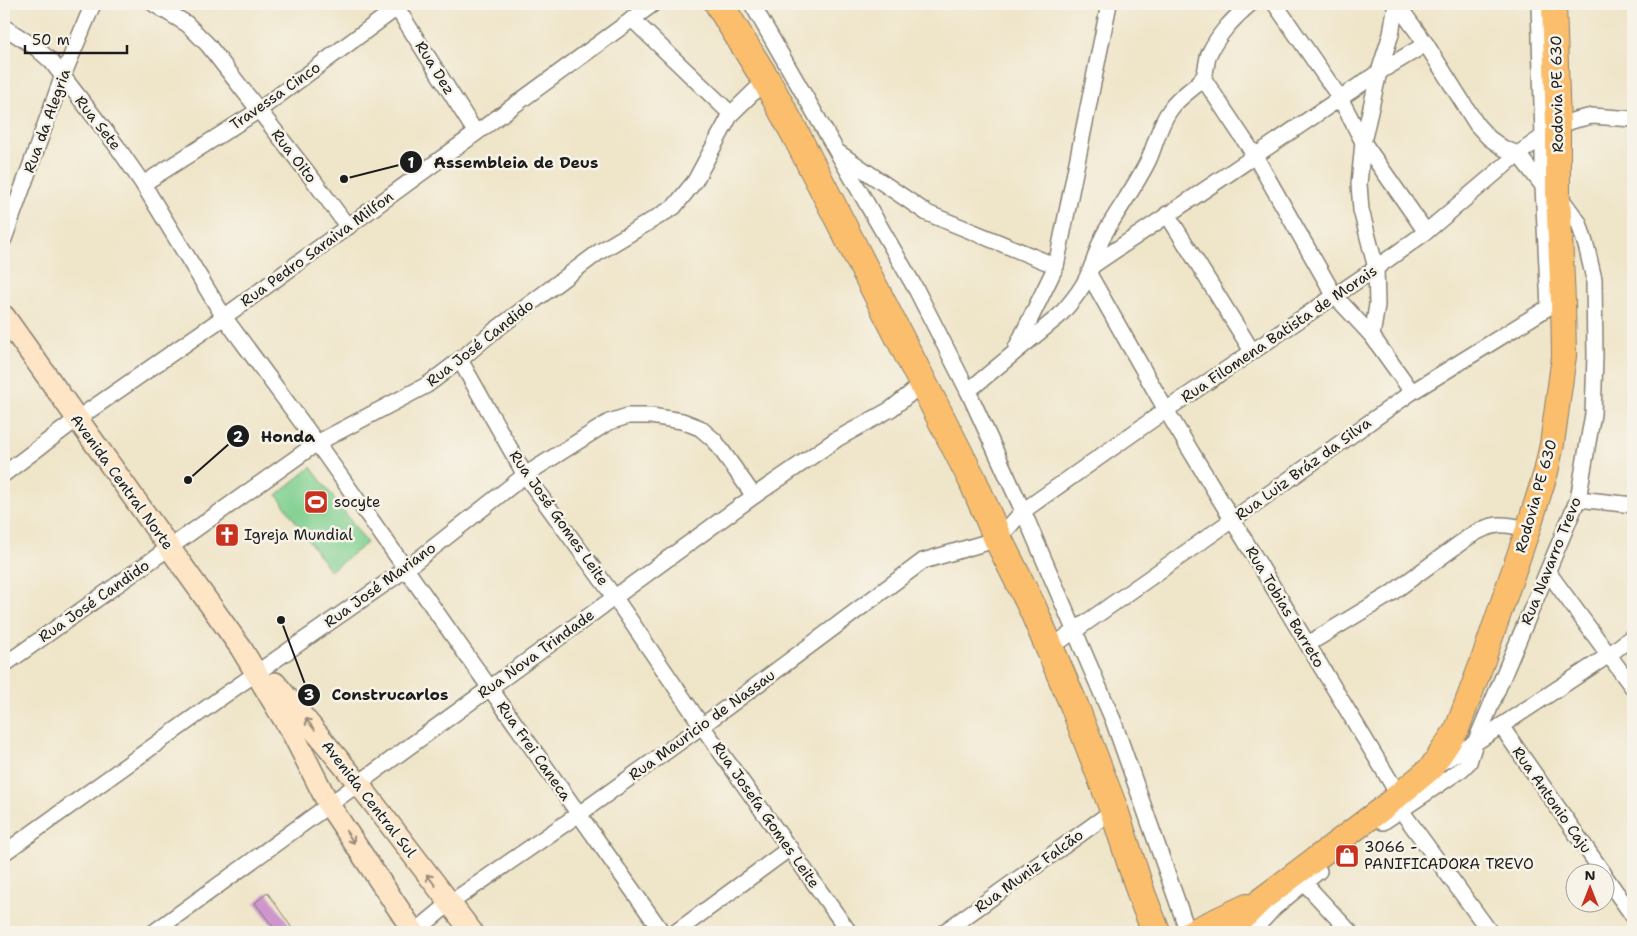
<svg xmlns="http://www.w3.org/2000/svg" width="1637" height="936" viewBox="0 0 1637 936" font-family="'Shantell Sans',sans-serif">
  <style>
    .green { fill: #80d090; stroke: #4e7656 }
    .building { fill: #cb90cb }
    .lines { fill: none; stroke-linecap: round; stroke-linejoin: round }
    .street-casing { stroke: #868072; stroke-width: 18 }
    .secondary-casing { stroke: #868072; stroke-width: 24 }
    .primary-casing { stroke: #868072; stroke-width: 26 }
    .highway-casing { stroke: #868072; stroke-width: 30 }
    .street { stroke: #fff; stroke-width: 15 }
    .secondary { stroke: #fde5c5; stroke-width: 21 }
    .primary { stroke: #fabe6d; stroke-width: 24 }
    .highway { stroke: #fabe6d; stroke-width: 28 }
    .oneway { stroke: #988b79 }
    .labels { text-anchor: middle; stroke-width: 5; stroke-linejoin: round; paint-order: stroke }
    .street-label { font-size: 15px; fill: #1c1c1c; stroke: #f7f3e8 }
    .poi-label { font-size: 15px; fill: #1c1c1c; stroke: #f7f3e8; text-anchor: start }
    .leader { fill: none; stroke: #1c1c1c; stroke-width: 2 }
    .callout-dot { fill: #1c1c1c; stroke: #f7f3e8; stroke-width: 2 }
    .mark-label { font-size: 15px; text-anchor: middle; font-weight: bold; fill: #fff }
    .callout-label { font-size: 16px; text-anchor: middle; font-weight: bold; fill: #1c1c1c; stroke: #f7f3e8; stroke-width: 5; stroke-linejoin: round; paint-order: stroke }
  </style>
  <rect width="100%" height="100%" fill="#f7f3e8"/>
  <filter id="ink" filterUnits="userSpaceOnUse"><feTurbulence type="fractalNoise" baseFrequency=".02" numOctaves="2"/><feDisplacementMap in="SourceGraphic" scale="10" xChannelSelector="R" yChannelSelector="G"/><feConvolveMatrix kernelMatrix="1 2 1 2 8 2 1 2 1" color-interpolation-filters="sRGB"/></filter>
  <filter id="wash" filterUnits="userSpaceOnUse"><feTurbulence type="fractalNoise" baseFrequency=".0096" numOctaves="4" result="noise"/><feDisplacementMap in="SourceGraphic" scale="20" xChannelSelector="R" yChannelSelector="G"/><feGaussianBlur stdDeviation="1.12" result="paint"/><feColorMatrix in="noise" values="0 0 0 0 0 0 0 0 0 0 0 0 0 0 0 0 0 1.4 0 .05"/><feComposite in="paint" operator="in"/></filter>
  <g filter="url(#wash)">
    <rect width="100%" height="100%" fill="#efe5c9"/>
    <polygon class="green" points="311,467 367,543 330,571 277,495"/>
    <g id="blocks">
      <polygon class="building" points="267,892 294,931 277,932 255,903"/>
    </g>
  </g>
  <g filter="url(#ink)">
    <use href="#blocks" fill-opacity="0" stroke="#868072" stroke-width="1"/>
    <g class="lines">
      <defs>
        <g id="street">
          <polyline points="154,4 187,24 208,45 314,181 348,227"/>
          <polyline points="393,4 397,8 476,133"/>
          <polyline points="752,4 917,291 968,391 1023,511 1113,720 1188,932"/>
          <polyline points="1275,4 1340,98 1363,142 1426,232"/>
          <polyline points="1396,4 1391,34 1379,72 1363,142 1359,184 1361,210 1376,268 1377,305 1372,336 1412,392"/>
          <polyline points="1539,4 1543,137 1543,186 1549,307"/>
          <polyline points="632,19 731,114"/>
          <polyline points="4,27 35,47 51,61 116,145 143,184 224,317 317,443 662,932"/>
          <polyline points="1203,78 1255,156 1334,295 1372,336"/>
          <polyline points="839,153 927,213 1056,266"/>
          <polyline points="143,184 259,110 402,4"/>
          <polyline points="1167,214 1252,351"/>
          <polyline points="4,239 62,78 93,4"/>
          <polyline points="1092,266 1379,72 1426,44"/>
          <polyline points="1089,274 1166,410 1392,784 1400,809 1490,932"/>
          <polyline points="1016,348 1056,266 1109,4"/>
          <polyline points="460,360 525,475 615,598 702,726 849,932"/>
          <path d="M 968,391 L 1059,316 C 1070,304 1083,289 1089,273 C 1096,259 1098,244 1106,231 C 1120,207 1137,184 1149,159 C 1156,143 1159,125 1170,110 C 1179,96 1193,90 1202,79 C 1207,73 1206,61 1209,54 C 1219,33 1233,19 1250,4"/>
          <polyline points="4,474 77,419 224,317 653,4"/>
          <polyline points="1578,499 1633,505"/>
          <polyline points="1548,572 1633,688"/>
          <path d="M 1308,644 L 1389,595 L 1470,536 C 1493,522 1502,523 1528,529"/>
          <polyline points="1050,648 1232,520 1412,392 1549,307 1563,301"/>
          <polyline points="4,665 317,443 427,385 460,360 494,331 599,252 674,207 695,181 731,114 766,80"/>
          <polyline points="1501,726 1604,874"/>
          <polyline points="1437,765 1475,743 1609,655 1633,636"/>
          <polyline points="1383,822 1462,769 1469,762 1475,743 1578,499 1593,414 1595,356 1594,279 1587,249 1579,223 1558,194 1543,186 1518,154 1503,148 1489,138 1477,125 1426,44 1397,4"/>
          <polyline points="4,853 219,699 406,569 525,475 609,422 628,416 651,416 682,421 700,428 715,441 754,496"/>
          <polyline points="1604,875 1633,916"/>
          <polyline points="1298,876 1350,932"/>
          <polyline points="154,932 754,496 837,439 891,409 922,384"/>
          <polyline points="415,932 450,903 579,814 702,726 923,561 998,539 1023,511 1166,410 1376,268 1426,232 1518,154 1558,126 1575,120 1592,116 1633,119"/>
          <polyline points="676,932 790,848"/>
          <polyline points="944,932 1114,810"/>
          <polyline points="1252,932 1275,907 1319,871"/>
        </g>
        <g id="secondary">
          <polyline points="4,316 241,648 294,736 329,805 414,932"/>
          <polyline points="275,683 358,783 472,932"/>
        </g>
        <g id="primary">
          <polyline points="1191,932 1247,906"/>
          <polyline points="1229,932 1262,899 1383,808 1431,768 1457,729 1483,660 1527,532 1546,472 1552,444 1564,356 1563,301 1558,194 1558,126 1554,4"/>
        </g>
        <polyline id="highway" points="719,4 766,80 798,139 972,479 998,539 1032,607 1074,705 1114,810 1142,896 1156,932"/>
      </defs>
      <use href="#street" class="street-casing"/>
      <use href="#secondary" class="secondary-casing"/>
      <use href="#primary" class="primary-casing"/>
      <use href="#highway" class="highway-casing"/>
      <use href="#street" class="street"/>
      <use href="#secondary" class="secondary"/>
      <use href="#primary" class="primary"/>
      <use href="#highway" class="highway"/>
    </g>
    <defs><path id="oneway-shaft" d="M-6 0H5M1.5-3L5.5 0L1.5 3" fill="none" stroke-width="1.6" stroke-linecap="round" stroke-linejoin="round" transform="scale(1.25)"/></defs>
    <g class="oneway">
      <use href="#oneway-shaft" transform="translate(310 724) rotate(-129)"/>
      <use href="#oneway-shaft" transform="translate(350 837) rotate(56)"/>
      <use href="#oneway-shaft" transform="translate(431 880) rotate(-127)"/>
    </g>
  </g>
  <defs>
    <symbol id="stadium-square" viewBox="-11 -11 22 22"><rect x="-9" y="-9" width="18" height="18" rx="4" fill="#c8321e" stroke="#f7f3e8"/><path d="M0-5a6.5 5 0 1 0 0 10a6.5 5 0 1 0 0-10ZM-3.5-1.8h7v3.6h-7Z" fill="#fff"/></symbol>
    <symbol id="church-square" viewBox="-11 -11 22 22"><rect x="-9" y="-9" width="18" height="18" rx="4" fill="#c8321e" stroke="#f7f3e8"/><path d="M-1.2-6h2.4v3.5h3.3v2.4h-3.3V6h-2.4V-.1h-3.3v-2.4h3.3Z" fill="#fff"/></symbol>
    <symbol id="shop-square" viewBox="-11 -11 22 22"><rect x="-9" y="-9" width="18" height="18" rx="4" fill="#c8321e" stroke="#f7f3e8"/><path d="M-5-2.5h2.3a2.7 3.5 0 0 1 5.4 0H5L5.5 6h-11ZM-1.5-2.5h3a1.5 2.3 0 0 0-3 0Z" fill="#fff"/></symbol>
  </defs>
  <g fill-rule="evenodd">
    <use href="#stadium-square" x="302" y="488" width="28" height="28"/>
    <use href="#church-square" x="213" y="521" width="28" height="28"/>
    <use href="#shop-square" x="1333" y="842" width="28" height="28"/>
  </g>
  <g class="labels">
    <g class="street-label">
      <text transform="translate(435 68) rotate(58)" y="5">Rua Dez</text>
      <text transform="translate(1557 94) rotate(-91)" y="5">Rodovia PE 630</text>
      <text transform="translate(275 96) rotate(-35)" y="5">Travessa Cinco</text>
      <text transform="translate(47 121) rotate(-70)" y="5">Rua da Alegria</text>
      <text transform="translate(98 123) rotate(52)" y="5">Rua Sete</text>
      <text transform="translate(294 156) rotate(52)" y="5">Rua Oito</text>
      <text transform="translate(317 249) rotate(-36)" y="5">Rua Pedro Saraiva Milfon</text>
      <text transform="translate(1279 334) rotate(-34)" y="5">Rua Filomena Batista de Morais</text>
      <text transform="translate(480 343) rotate(-38)" y="5">Rua José Candido</text>
      <text transform="translate(1303 469) rotate(-36)" y="5">Rua Luiz Bráz da Silva</text>
      <text transform="translate(122 482) rotate(54)" y="5">Avenida Central Norte</text>
      <text transform="translate(1536 496) rotate(-74)" y="5">Rodovia PE 630</text>
      <text transform="translate(559 518) rotate(55)" y="5">Rua José Gomes Leite</text>
      <text transform="translate(1551 561) rotate(-68)" y="5">Rua Navarro Trevo</text>
      <text transform="translate(380 585) rotate(-36)" y="5">Rua José Mariano</text>
      <text transform="translate(94 601) rotate(-35)" y="5">Rua José Candido</text>
      <text transform="translate(1285 607) rotate(59)" y="5">Rua Tobias Barreto</text>
      <text transform="translate(536 654) rotate(-36)" y="5">Rua Nova Trindade</text>
      <text transform="translate(702 725) rotate(-36)" y="5">Rua Mauricio de Nassau</text>
      <text transform="translate(534 751) rotate(55)" y="5">Rua Frei Caneca</text>
      <text transform="translate(369 799) rotate(52)" y="5">Avenida Central Sul</text>
      <text transform="translate(1552 800) rotate(55)" y="5">Rua Antonio Caju</text>
      <text transform="translate(766 815) rotate(55)" y="5">Rua Josefa Gomes Leite</text>
      <text transform="translate(1029 871) rotate(-36)" y="5">Rua Muniz Falcão</text>
    </g>
    <g class="poi-label">
      <text x="334" y="507">socyte</text>
      <text x="244" y="540">Igreja Mundial</text>
      <text x="1364" y="852">3066 -<tspan x="1364" dy="17">PANIFICADORA TREVO</tspan></text>
    </g>
  </g>
  <path class="leader" d="M344 179L411 162M188 480L238 436M281 620L309 695"/>
  <g class="callout-dot">
    <circle cx="344" cy="179" r="5"/>
    <circle cx="188" cy="480" r="5"/>
    <circle cx="281" cy="620" r="5"/>
    <circle cx="411" cy="162" r="12"/>
    <circle cx="238" cy="436" r="12"/>
    <circle cx="309" cy="695" r="12"/>
  </g>
  <g class="mark-label">
    <text x="411" y="168">1</text>
    <text x="238" y="442">2</text>
    <text x="309" y="700">3</text>
  </g>
  <g class="callout-label">
    <text x="516" y="168">Assembleia de Deus</text>
    <text x="288" y="442">Honda</text>
    <text x="390" y="700">Construcarlos</text>
  </g>
  <rect width="1637" height="936" fill="none" stroke="#f7f3e8" stroke-width="20"/>
  <g transform="translate(1590 888)"><circle r="24" fill="#f7f3e8" stroke="#9f9d96"/>
  <path d="M0-4L9 19L0 12L-9 19Z" fill="#c8321e"/>
  <text y="-8" font-size="14" font-weight="bold" text-anchor="middle" fill="#1c1c1c">N</text>
  </g>
  <path d="M25 45v8h102v-8" fill="none" stroke="#1c1c1c" stroke-width="2.5"/>
  <text x="32" y="45" font-size="15" fill="#1c1c1c" stroke="#f7f3e8" stroke-width="4" paint-order="stroke">50 m</text>
</svg>
